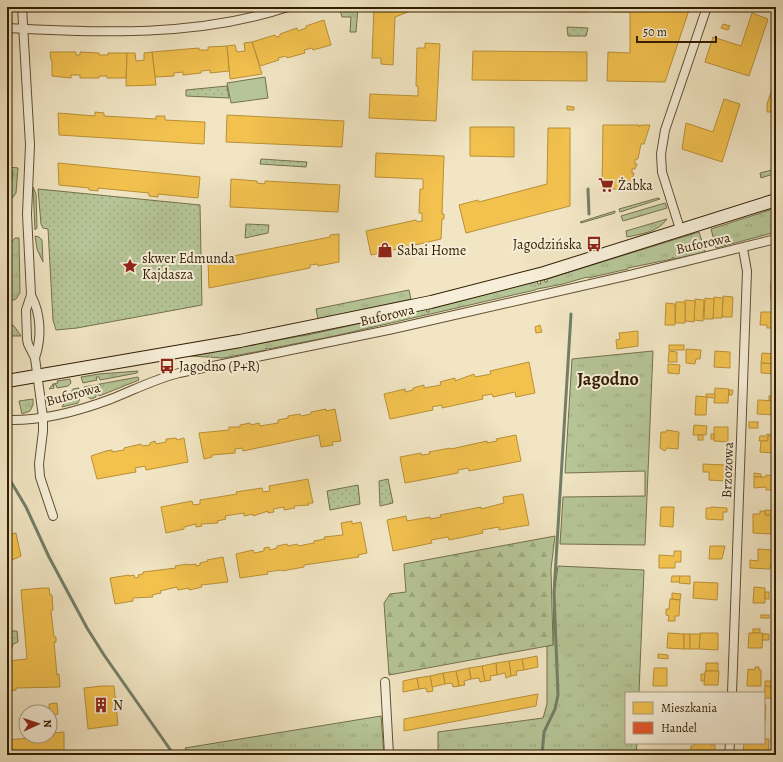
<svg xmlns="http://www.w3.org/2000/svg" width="783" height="762" viewBox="0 0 783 762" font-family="Alegreya,serif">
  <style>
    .grass { fill: url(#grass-tufts); stroke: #74714c }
    .forest { fill: url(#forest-firs); stroke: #74714c }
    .park { fill: url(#park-dots); stroke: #74714c }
    .pitch { fill: #b6c597; stroke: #74714c }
    .homes { fill: #f2c14e; stroke: #b99037 }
    .shops { fill: #e4572e; stroke: #af4620 }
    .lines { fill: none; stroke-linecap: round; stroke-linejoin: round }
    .stream { stroke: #727f68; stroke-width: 3 }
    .minor-casing { stroke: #624f31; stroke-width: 10 }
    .secondary-casing { stroke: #331d00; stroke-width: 14 }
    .minor { stroke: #f6eed8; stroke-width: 8 }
    .secondary { stroke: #f6eed8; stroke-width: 12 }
    .labels { text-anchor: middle; stroke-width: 4; stroke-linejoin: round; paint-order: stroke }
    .poi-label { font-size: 14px; fill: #331d00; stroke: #f6eed8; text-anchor: start }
    .street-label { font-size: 14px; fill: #331d00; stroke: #f6eed8 }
    .district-label { font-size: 18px; font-weight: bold; fill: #331d00; stroke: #f6eed8 }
  </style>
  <defs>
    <pattern id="grass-tufts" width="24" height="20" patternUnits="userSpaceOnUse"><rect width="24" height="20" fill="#b6c597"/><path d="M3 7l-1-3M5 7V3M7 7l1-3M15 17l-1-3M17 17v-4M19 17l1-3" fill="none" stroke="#9da980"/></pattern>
    <pattern id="forest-firs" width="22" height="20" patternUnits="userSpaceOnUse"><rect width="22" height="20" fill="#b6c597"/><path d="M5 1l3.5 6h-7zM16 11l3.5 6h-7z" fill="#9da980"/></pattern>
    <pattern id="park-dots" width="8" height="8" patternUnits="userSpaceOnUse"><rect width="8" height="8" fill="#b6c597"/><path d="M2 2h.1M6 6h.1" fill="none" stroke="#9da980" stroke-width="1.8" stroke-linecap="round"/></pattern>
  </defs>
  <rect width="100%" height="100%" fill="#f1e5c3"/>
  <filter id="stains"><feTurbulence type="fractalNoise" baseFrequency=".005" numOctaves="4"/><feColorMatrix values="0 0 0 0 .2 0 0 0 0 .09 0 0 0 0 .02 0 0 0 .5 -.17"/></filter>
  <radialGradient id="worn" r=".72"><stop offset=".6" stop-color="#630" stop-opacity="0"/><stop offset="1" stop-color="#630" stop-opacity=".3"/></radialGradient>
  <g class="grass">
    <polygon points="339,7 358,7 356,32 350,32 351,17 342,17"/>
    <polygon points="9,167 18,168 16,193 10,201 7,195 10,191 13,172"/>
    <polygon points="776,169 776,173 761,178 760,173"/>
    <polygon points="33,187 36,194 37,228 35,230"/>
    <polygon points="658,198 660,199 620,212 619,209"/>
    <polygon points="665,203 667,208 623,221 621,216"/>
    <polygon points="776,208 776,232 716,248 711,229"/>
    <polygon points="615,211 615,213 581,223 580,222"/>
    <path d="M 667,219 C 658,232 642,234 627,237 L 626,231 Z"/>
    <polygon points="699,232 705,250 704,253 674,259 673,257 672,259 628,268 628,269 588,278 587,277 563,284 537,289 535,290 330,337 268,349 266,348 266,350 223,358 191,356 312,334 426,309 427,312 429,312 429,309 537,281 538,284 541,284 540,281 544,279 545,282 547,282 547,279"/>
    <polygon points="35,236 39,237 42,240 43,262 37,249"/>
    <path d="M 15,238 L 19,238 L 20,293 L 16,299 L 7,302 C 7,282 9,263 10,244 Z"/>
    <polygon points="409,290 411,299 318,319 316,309"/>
    <polygon points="7,322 14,326 21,336 7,336"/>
    <polygon points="653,351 645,545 560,544 563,497 645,496 645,471 565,473 572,359"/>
    <polygon points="138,371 137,373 100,380 99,377 96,377 97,380 83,383 81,377 99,374"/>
    <polygon points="138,377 139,380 99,396 98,394 96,394 96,397 91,399 86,396 84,387"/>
    <polygon points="70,379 71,383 68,386 57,388 56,385 53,385 54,388 49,389 53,384 58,383 57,381"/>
    <polygon points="79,388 81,396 78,403 62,407 73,389"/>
    <polygon points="33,399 33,405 30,411 22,414 19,401"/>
    <polygon points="558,566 644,570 639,693 626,693 626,743 637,743 636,755 438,755 438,732 543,718 547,704 547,646 553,645 554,593"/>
    <polygon points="381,716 384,755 189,755 185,748"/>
  </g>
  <polygon class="forest" points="555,536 551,569 553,645 389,675 384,603 390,594 406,592 404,564"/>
  <g class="park">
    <polygon points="567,27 588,28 586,36 568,36"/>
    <polygon points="227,86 229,98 186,96 186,90"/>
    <polygon points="261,159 307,162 306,167 260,164"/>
    <polygon points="38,189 200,205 202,305 77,328 56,330 53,320 48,229 43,228 41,224"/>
    <polygon points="246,224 269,225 268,233 245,238"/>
    <polygon points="388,479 393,503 380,506 379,481"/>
    <polygon points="358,485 360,504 330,510 327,491"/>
    <polygon points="12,631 17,631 18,642 13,644 11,651 7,652 7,634"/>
  </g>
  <polygon class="pitch" points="265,77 268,98 231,103 227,83"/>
  <g class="homes">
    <polygon points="374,7 421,7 395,17 393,65 381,64 381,58 372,58"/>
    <polygon points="540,7 587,7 587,12 539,11"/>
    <polygon points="612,7 690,7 665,82 607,81 608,52 630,53 630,12 612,12"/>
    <polygon points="752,13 768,19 749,76 705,62 713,37 741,46"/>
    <polygon points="324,20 331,45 313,50 312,48 304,50 305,53 287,58 286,56 278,58 279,60 260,66 252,42 275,35 276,37 280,36 280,34 297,28 298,31 306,28 306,26"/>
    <polygon points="723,24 730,26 728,30 721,28"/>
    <polygon points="252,42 262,74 230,79 227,46 235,45 237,52 245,51 244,43"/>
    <polygon points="425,43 440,44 436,121 369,118 370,94 418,96 418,86 416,86 417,48 425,48"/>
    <polygon points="227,46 229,71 210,73 210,70 201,71 201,73 183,75 183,72 174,73 174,76 155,77 152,52 199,48 199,50 208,50 208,47"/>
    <polygon points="473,51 587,52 587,81 472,80"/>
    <polygon points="50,52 76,52 76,55 80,55 80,52 99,53 99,55 108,55 108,53 127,53 126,78 107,78 107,76 99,76 99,78 80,78 80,75 71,75 71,78 52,76 52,60 51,60"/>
    <polygon points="152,52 156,85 126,86 127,53 135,53 136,61 144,60 144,53"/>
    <polygon points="773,86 776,86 776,112 767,112 767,104"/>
    <polygon points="724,99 740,104 722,162 682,149 686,123 713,132"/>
    <polygon points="567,106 574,107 574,110 567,110"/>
    <polygon points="95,112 104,113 104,116 156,119 156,116 165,116 165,120 205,122 204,144 59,135 58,113 95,116"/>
    <polygon points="227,115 344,121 342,147 226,142"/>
    <polygon points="603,125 639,125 639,127 641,125 650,125 644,144 641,144 638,159 635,159 635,164 637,164 635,169 632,169 632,173 634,173 629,189 602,189"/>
    <polygon points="470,127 514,127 514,157 470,156"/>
    <polygon points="548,128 570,128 570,206 466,233 459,205 478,200 479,202 547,184"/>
    <polygon points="376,153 444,156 442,214 444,214 444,219 442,219 441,239 371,255 366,231 416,220 417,222 422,221 422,213 419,213 420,189 423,189 423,179 375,177"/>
    <polygon points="58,163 200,177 198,198 158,194 158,197 149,196 149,193 98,188 98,191 89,190 89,188 59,185"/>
    <polygon points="231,179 257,181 257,183 265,184 265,181 340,185 338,212 230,207"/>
    <polygon points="339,234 339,262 318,266 318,264 310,265 310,268 209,288 208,261 330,237 330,235"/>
    <polygon points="723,296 733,297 732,317 722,317"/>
    <polygon points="714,297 723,298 722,318 713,318"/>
    <polygon points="705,298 714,299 713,319 704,319"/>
    <polygon points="695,299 704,300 703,321 694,320"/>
    <polygon points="685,300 695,301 694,322 685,321"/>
    <polygon points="676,302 685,302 685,323 675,323"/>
    <polygon points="666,303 675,304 675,325 665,325"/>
    <polygon points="761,312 776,312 772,328 767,328 767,325 760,325"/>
    <polygon points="540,325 542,332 536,333 535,327"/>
    <polygon points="638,331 638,346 617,349 616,340 620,339 619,333"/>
    <rect x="669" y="345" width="15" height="5"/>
    <polygon points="686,349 701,350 700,359 696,359 695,364 686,363"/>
    <polygon points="669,351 677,352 677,362 668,362"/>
    <polygon points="715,351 730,352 730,368 714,367"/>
    <polygon points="762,353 776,354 776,364 761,363"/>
    <polygon points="529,362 535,393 516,397 515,392 493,397 492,394 482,396 483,399 442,408 442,405 432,407 433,410 390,419 384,394 405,389 405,392 413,390 413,388 424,385 424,388 441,385 440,382 455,378 455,381 474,374 475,377 491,374 490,371"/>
    <polygon points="761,363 776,364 776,374 761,373"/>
    <polygon points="668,364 680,365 679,374 668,373"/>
    <polygon points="715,388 729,389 728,403 714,403"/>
    <polygon points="729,390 733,390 732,395 729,395"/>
    <polygon points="706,394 715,394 715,398 706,397"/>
    <polygon points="696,396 707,397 706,415 695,415"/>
    <rect x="769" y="396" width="7" height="5"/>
    <polygon points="758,400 776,401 776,415 757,414"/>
    <polygon points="326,409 326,411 335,409 341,441 332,442 333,445 321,447 319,435 243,451 242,448 235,449 235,453 212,455 212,457 204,459 199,433 229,430 229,427 240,427 240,425 250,423 251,425 259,423 260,426 278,423 278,420 288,418 288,416 300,414 301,416 311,414 311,412"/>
    <rect x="749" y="422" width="9" height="6"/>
    <polygon points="694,425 707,426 706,435 693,435"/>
    <polygon points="714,427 728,427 728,442 714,441"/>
    <polygon points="667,430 679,432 678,449 667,448 665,451 660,448 661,432 666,432"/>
    <rect x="711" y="434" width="3" height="5"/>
    <polygon points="767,434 774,435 774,437 768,436 768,441 759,441 760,436 766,436"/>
    <polygon points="516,435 521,461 469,471 468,468 458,470 458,473 405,483 400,457 421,453 421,455 430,454 429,452 450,448 451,449 487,441 487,443 497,441 496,439"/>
    <rect x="698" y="435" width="5" height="5"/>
    <polygon points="768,436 774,437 773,453 760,452 761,441 768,441"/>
    <polygon points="176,438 177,440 184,438 188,462 146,470 145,466 135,468 136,472 97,479 91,456 106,451 112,450 112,452 124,450 124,448 141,444 142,446 150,445 150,443 155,441 156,444 166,442 166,439"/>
    <polygon points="703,464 726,465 725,481 709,480 709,472 703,472"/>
    <polygon points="754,473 761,474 761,477 754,477"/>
    <polygon points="766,475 776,476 775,490 766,490 766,487 754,488 754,477 766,477"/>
    <polygon points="308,479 313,503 308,503 309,505 294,506 295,508 284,510 284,507 273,509 274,512 268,513 268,511 253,516 253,514 244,516 244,513 225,516 226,519 217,521 218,523 201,524 202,526 196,527 196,524 184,527 184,529 166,533 161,507 192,501 193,505 200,504 200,500 237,494 236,492 262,488 263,492 270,491 269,486"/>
    <polygon points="523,494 529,525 499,530 499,527 482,530 483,533 449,540 448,537 431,540 432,543 393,551 387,520 406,516 407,521 430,517 430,519 441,517 440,515 481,507 481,509 504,503 503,497"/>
    <polygon points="661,507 674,507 673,527 660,526"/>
    <polygon points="711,507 727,508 727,512 723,512 723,520 706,519 706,508 711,508"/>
    <polygon points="765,510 776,511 776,518 771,518 771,515 765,515"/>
    <polygon points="760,511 765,511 765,515 771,515 771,534 753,533 753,514 760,514"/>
    <polygon points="352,521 352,524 361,522 367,553 358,555 359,557 304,565 304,567 282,571 281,570 267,572 268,574 240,578 236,554 253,550 254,553 264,551 264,548 269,547 270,550 277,548 277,546 287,544 288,546 297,544 298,546 314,543 314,541 325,539 324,537 343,535 341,523"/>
    <polygon points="16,533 21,556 12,560 11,558 7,559 7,535"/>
    <polygon points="710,546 725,546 722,559 709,559"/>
    <polygon points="758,549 774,550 770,569 750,568 750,560 758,561"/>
    <polygon points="674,551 681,551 681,562 675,562 675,568 659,568 659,555 674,556"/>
    <polygon points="223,557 228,582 201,585 202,587 189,590 189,588 178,590 177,587 160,591 161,593 152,595 153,597 133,598 133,601 115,604 110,578 129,575 129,576 134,575 135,578 139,577 138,575 143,574 143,572 176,568 175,566 187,564 187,565 196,564 196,566 200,565 200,563 208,561 207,560"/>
    <polygon points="672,576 680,576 680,582 671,582"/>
    <polygon points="680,576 690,576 690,584 679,583"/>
    <polygon points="694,582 718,583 717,600 693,598"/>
    <polygon points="754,587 765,588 765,603 753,603"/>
    <polygon points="43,588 49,588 50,595 52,595 53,610 51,611 54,637 56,637 56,642 54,642 57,675 59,674 60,687 16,688 16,690 10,691 10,689 7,689 7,661 27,659 21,590"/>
    <polygon points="10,591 11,603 9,603 10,610 7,610 7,592"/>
    <rect x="765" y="592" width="4" height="7"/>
    <polygon points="672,593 681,594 680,600 672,599"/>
    <polygon points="670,599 680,600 679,616 675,616 675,621 668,621 669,616 666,615 666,609 669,609"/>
    <rect x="761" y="615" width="8" height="3"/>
    <rect x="753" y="629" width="7" height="4"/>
    <polygon points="668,633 684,634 684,649 667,648"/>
    <polygon points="700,633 718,633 718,650 699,649"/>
    <polygon points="749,633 763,633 762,648 748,648"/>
    <rect x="684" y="634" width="6" height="15"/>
    <polygon points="690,634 700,634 699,649 690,649"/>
    <polygon points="763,634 769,634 769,640 762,640"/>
    <polygon points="658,654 668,655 668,659 658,658"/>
    <polygon points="537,656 538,667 524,670 522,659"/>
    <polygon points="522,659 524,670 516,671 517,675 511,676 509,661"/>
    <polygon points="509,661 511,676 506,678 505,673 497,675 496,663"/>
    <polygon points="496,663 497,675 490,676 491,680 485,681 482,666"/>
    <rect x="706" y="663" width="12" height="8"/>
    <polygon points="482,666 485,681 480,682 479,678 471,679 469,668"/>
    <polygon points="755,667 759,667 759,670 761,670 761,686 747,686 748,669 755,670"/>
    <polygon points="469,668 471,679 464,681 465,685 459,686 456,671"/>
    <polygon points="654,668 667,668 667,686 653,686"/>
    <polygon points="456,671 459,686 453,687 452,683 445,684 443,673"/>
    <polygon points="705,671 719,671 718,685 704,685"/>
    <polygon points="443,673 445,684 432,687 430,676"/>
    <polygon points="701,674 705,674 704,681 701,681"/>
    <polygon points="430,676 433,691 427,692 426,688 419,689 417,678"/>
    <polygon points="417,678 419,689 403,692 403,681"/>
    <polygon points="765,681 775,681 775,687 765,686"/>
    <polygon points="102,686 114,686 118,725 88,729 84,688"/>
    <polygon points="765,686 775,687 774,698 764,698"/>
    <polygon points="538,694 536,706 404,731 404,719"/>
    <polygon points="57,703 58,714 50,715 49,704"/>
    <polygon points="764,705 766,705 765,722 764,722"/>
    <polygon points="64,732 64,755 7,755 7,740 54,736 53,733"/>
    <polygon points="764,739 769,739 768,755 746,755 746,753 743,753 744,743 764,743"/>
    <polygon points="695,743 711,743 711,745 715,745 715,754 690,753 691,746 694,746"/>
    <polygon points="690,753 715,754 690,755"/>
  </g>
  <rect class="shops" x="771" y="282" width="5" height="16"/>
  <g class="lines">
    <g class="stream">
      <polyline points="588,189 589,214"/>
      <polyline points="7,475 26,507 49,557 87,628 104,655 174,755"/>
      <polyline points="542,755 544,732 555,709 558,695 554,593 571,314"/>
    </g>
    <defs>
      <g id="minor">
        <polyline points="22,7 30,145 27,214 31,295 26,310 27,339 28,344 35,358 43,417 43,431 39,464 40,477 53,516"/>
        <path d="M 7,28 C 100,33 198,37 288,7"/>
        <polyline points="680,229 662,172 661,154 665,130 707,7"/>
        <path d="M 31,295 C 41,314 42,337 35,358"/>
        <path d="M 7,420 C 41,421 79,411 111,399 C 134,390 155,379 179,373 L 393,329 L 630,275 L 776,239"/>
        <polyline points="385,682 389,755"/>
        <polyline points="732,693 747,271 743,249"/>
        <polyline points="729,755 730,743"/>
      </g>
      <polyline id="secondary" points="7,381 240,341 431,302 544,273 776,200"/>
    </defs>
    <use href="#minor" class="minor-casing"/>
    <use href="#secondary" class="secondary-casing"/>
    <use href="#minor" class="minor"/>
    <use href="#secondary" class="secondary"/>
  </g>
  <defs>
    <symbol id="supermarket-bare" viewBox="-9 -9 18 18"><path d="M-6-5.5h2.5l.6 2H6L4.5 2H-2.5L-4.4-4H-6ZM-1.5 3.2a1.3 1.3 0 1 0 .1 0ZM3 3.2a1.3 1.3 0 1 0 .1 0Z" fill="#8f2418" stroke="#f6eed8" stroke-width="2.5" paint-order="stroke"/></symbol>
    <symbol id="bus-bare" viewBox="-9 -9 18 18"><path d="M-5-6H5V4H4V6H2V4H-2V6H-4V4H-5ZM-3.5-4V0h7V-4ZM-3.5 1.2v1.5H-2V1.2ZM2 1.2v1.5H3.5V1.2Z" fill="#8f2418" stroke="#f6eed8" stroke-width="2.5" paint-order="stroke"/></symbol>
    <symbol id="shop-bare" viewBox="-9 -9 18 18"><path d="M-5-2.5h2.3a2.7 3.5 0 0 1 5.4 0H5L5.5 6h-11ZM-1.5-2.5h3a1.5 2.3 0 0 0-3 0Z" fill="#8f2418" stroke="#f6eed8" stroke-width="2.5" paint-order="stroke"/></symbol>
    <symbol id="sight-bare" viewBox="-9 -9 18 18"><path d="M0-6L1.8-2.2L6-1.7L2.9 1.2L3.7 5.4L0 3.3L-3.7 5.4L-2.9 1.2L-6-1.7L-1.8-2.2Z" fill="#8f2418" stroke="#f6eed8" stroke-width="2.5" paint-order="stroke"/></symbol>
    <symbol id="building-bare" viewBox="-9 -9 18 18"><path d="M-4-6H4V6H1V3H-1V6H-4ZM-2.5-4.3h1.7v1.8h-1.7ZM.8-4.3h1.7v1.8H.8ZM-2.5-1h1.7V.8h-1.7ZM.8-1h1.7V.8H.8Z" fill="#8f2418" stroke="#f6eed8" stroke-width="2.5" paint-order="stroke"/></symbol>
  </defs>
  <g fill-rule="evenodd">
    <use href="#supermarket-bare" x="595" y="174" width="22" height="22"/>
    <use href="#bus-bare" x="583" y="233" width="22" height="22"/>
    <use href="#shop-bare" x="374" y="239" width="22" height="22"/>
    <use href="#sight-bare" x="119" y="255" width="22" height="22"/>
    <use href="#bus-bare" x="156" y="355" width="22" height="22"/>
    <use href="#building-bare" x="90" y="694" width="22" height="22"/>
  </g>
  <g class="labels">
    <g class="poi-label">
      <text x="618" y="190">Żabka</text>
      <text x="582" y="249" text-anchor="end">Jagodzińska</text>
      <text x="397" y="255">Sabai Home</text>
      <text x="142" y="263">skwer Edmunda<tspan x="142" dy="16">Kajdasza</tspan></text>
      <text x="179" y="371">Jagodno (P+R)</text>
      <text x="113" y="710">N</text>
    </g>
    <g class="street-label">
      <text transform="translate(703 243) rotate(-13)" y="5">Buforowa</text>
      <text transform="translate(387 315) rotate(-13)" y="5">Buforowa</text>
      <text transform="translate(73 394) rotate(-15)" y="5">Buforowa</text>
      <text transform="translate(727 470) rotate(-88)" y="5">Brzozowa</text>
    </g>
    <g class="district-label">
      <text x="608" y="385">Jagodno</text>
    </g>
  </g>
  <rect width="783" height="762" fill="none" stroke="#f1e5c3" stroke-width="24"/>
  <rect x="8" y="8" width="767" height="746" fill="none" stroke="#331d00" stroke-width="2"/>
  <rect x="12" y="12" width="759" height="738" fill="none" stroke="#331d00"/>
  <rect x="625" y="692" width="140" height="52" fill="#f6eed8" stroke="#a89a82"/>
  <rect x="633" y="702" width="20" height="12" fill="#f2c14e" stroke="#a89a82"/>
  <text x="661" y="712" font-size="12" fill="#331d00">Mieszkania</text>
  <rect x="633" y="722" width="20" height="12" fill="#e4572e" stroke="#a89a82"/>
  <text x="661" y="732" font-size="12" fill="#331d00">Handel</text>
  <g transform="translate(38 724) rotate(87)"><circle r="19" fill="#f6eed8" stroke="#a89a82"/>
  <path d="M0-3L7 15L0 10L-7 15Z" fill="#8f2418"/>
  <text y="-6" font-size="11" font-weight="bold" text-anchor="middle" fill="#331d00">N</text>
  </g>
  <path d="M637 36v6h79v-6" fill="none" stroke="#331d00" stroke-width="2"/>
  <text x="643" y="36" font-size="12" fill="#331d00" stroke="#f6eed8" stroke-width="3" paint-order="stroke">50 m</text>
  <rect width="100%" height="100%" filter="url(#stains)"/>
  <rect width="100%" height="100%" fill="url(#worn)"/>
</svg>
